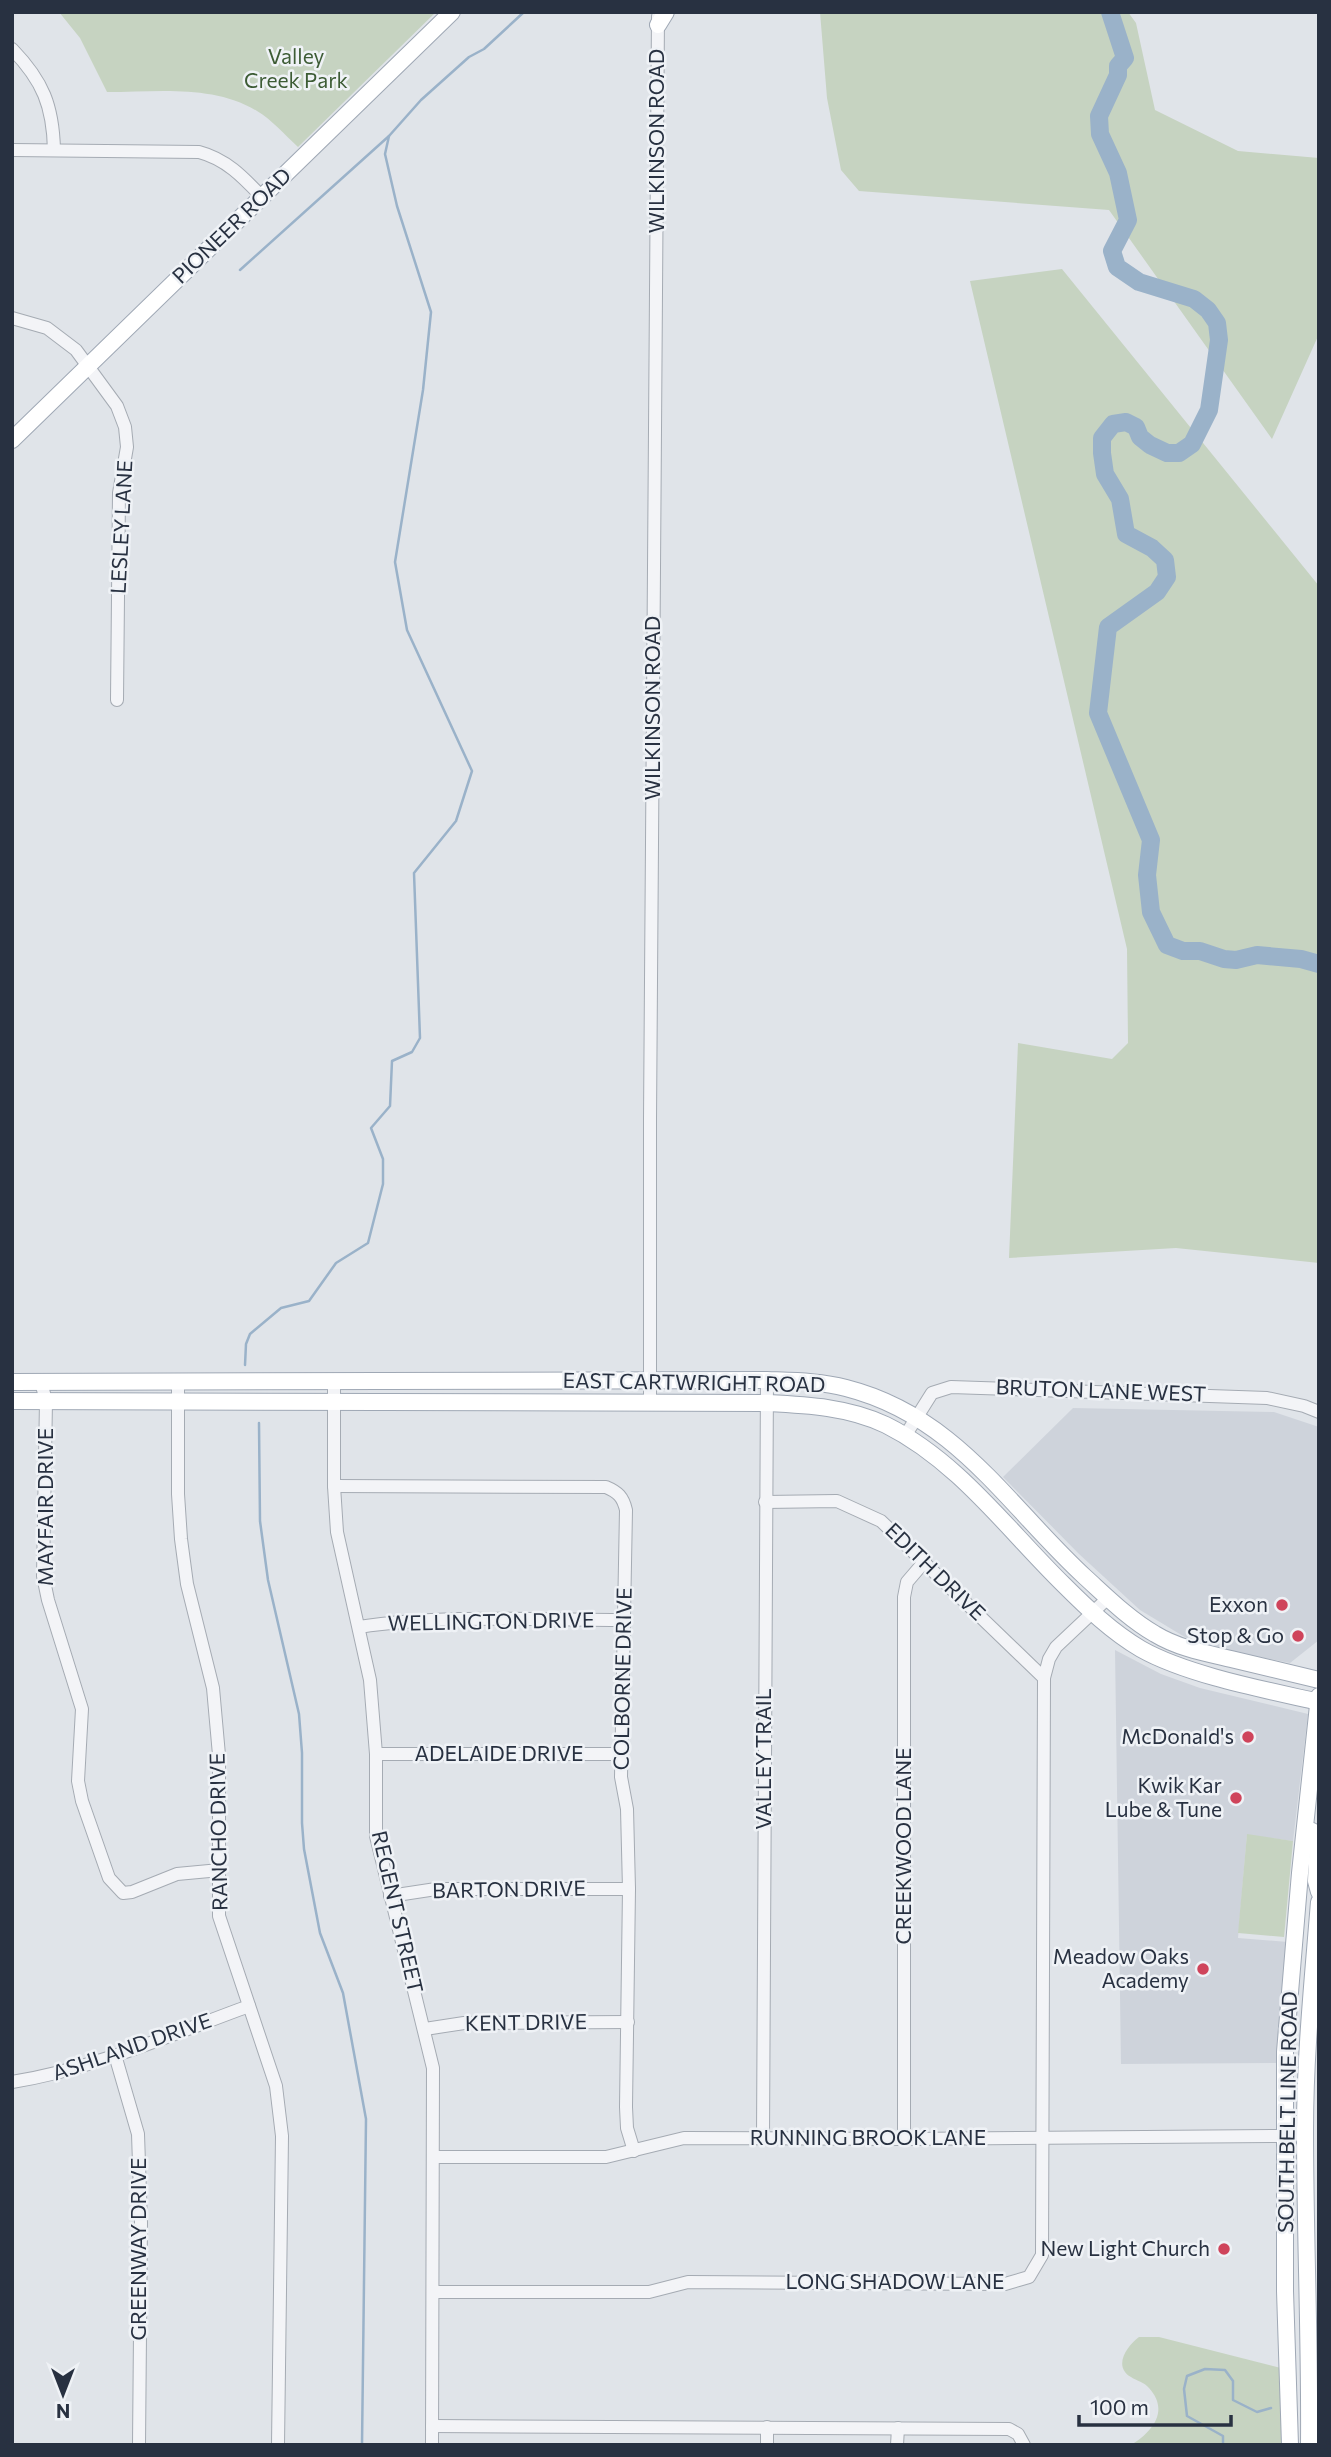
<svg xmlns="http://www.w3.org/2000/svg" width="1331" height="2457" viewBox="0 0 1331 2457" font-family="Commissioner,sans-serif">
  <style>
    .built { fill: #ced3db }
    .green { fill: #c6d3c1 }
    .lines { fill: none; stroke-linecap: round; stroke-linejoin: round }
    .stream { stroke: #9ab2c9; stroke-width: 2.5 }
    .river { stroke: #9ab2c9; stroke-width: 18 }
    .minor-casing { stroke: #a5abb3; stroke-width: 14 }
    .major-casing { stroke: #9fa8b5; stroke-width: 18 }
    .minor { stroke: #f3f4f7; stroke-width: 12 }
    .major { stroke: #fff; stroke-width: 16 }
    .poi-dot { fill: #cf445b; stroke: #eff2f6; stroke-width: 2.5 }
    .labels { text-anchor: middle; stroke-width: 5; stroke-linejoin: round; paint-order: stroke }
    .park-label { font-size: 21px; fill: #3d5c35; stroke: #eff2f6 }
    .street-label { font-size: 21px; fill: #283141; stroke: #eff2f6 }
    .poi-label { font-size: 21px; fill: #283141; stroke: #eff2f6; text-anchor: end }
  </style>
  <rect width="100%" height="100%" fill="#e0e4e9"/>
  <g class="built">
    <polygon points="1073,1408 1274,1412 1319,1427 1319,1640 1290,1663 1224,1650 1188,1639 1140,1610 1079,1554 1003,1477"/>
    <polygon points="1115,1650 1161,1674 1200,1688 1308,1714 1293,1841 1247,1835 1238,1938 1288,1942 1278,2063 1121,2064"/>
  </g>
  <g class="green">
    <path d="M 59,12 L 436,12 L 298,147 C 284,134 272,120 257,111 C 213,84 156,92 107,92 L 80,38 Z"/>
    <polygon points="820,12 1128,12 1136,23 1155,110 1238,151 1319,158 1319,334 1272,439 1109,210 859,191 841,170 827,98"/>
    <polygon points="1062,269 1319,586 1319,1263 1176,1248 1009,1258 1018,1043 1112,1059 1128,1043 1127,949 970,281"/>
    <polygon points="1247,1834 1293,1841 1284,1937 1238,1933"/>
    <path d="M 1139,2337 L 1159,2337 L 1281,2368 L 1283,2445 L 1131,2445 C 1152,2432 1170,2411 1149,2388 C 1144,2382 1137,2381 1131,2377 C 1112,2366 1128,2345 1139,2337 Z"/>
  </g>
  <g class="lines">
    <g class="stream">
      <polyline points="240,270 389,136 421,100 469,57 484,49 524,12"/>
      <polyline points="245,1365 246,1344 250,1334 281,1308 309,1301 336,1263 368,1243 383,1184 383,1159 371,1128 390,1106 392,1061 412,1052 420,1038 414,873 456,821 472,771 407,630 395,562 423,390 431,312 397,206 385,154 389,136"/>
      <polyline points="259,1423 260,1521 268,1580 299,1714 302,1753 302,1823 304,1849 320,1933 343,1993 366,2119 362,2445"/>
      <polyline points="1223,2445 1223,2436 1187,2416 1184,2389 1187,2376 1205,2369 1225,2370 1233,2381 1233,2400 1257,2412 1271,2408"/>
    </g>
    <polyline class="river" points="1110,12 1125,58 1118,66 1118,75 1099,116 1100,134 1118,173 1128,220 1112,251 1117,267 1139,282 1194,299 1208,310 1217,323 1219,340 1209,410 1192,444 1179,453 1167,453 1150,445 1140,437 1136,427 1126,422 1113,424 1102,438 1102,453 1105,474 1120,499 1126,534 1152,548 1165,560 1167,577 1157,592 1108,627 1098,713 1151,840 1147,875 1151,912 1167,945 1183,951 1200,951 1224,959 1236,960 1257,955 1301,959 1319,964"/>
    <defs>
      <g id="minor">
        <path d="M 12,49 C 43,81 53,106 54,150"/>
        <path d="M 12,150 L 199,152 C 226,159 243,177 262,197"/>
        <polyline points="12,318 47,328 76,350 117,406 125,427 127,447 119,493 117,700"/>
        <polyline points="178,1381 178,1494 181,1539 187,1584 213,1688 219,1755 219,1916 276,2086 282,2136 278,2445"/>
        <polyline points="334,1381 334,1486 337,1532 370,1680 376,1754 376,1836 433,2068 432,2445"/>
        <polyline points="41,1382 46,1401 43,1576 48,1600 82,1709 78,1781 82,1801 109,1878 123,1893 132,1892 177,1874 220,1870"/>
        <polyline points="650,1403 650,1119 658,16"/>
        <polyline points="905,1436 932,1393 951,1387 1267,1398 1304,1406 1319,1412"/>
        <path d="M 334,1486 L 606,1487 C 618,1492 623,1497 626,1510 L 621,1777 L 627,1809 L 629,1889 L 626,2107 L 627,2128 L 634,2151"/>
        <polyline points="765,1502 837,1501 881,1521 1044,1678"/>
        <path d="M 359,1627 C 444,1614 537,1620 623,1620"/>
        <polyline points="376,1754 622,1754"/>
        <polyline points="390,1896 436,1889 629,1889"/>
        <polyline points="425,2029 464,2023 628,2022"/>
        <polyline points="115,2055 138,2134 141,2223 139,2445"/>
        <path d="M 12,2082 C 94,2069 172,2034 249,2006"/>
        <polyline points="763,2138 767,1380"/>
        <polyline points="904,2139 904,1597 907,1582 925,1561"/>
        <polyline points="433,2157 606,2157 684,2138 904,2139 1283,2136 1305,2130"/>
        <polyline points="433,2292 649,2292 688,2282 1005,2284 1029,2277 1042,2255 1044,1678 1049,1659 1056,1647 1108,1598"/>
        <polyline points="432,2426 1009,2429 1018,2434 1024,2445"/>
        <polyline points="767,2445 767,2427"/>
        <polyline points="897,2445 898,2428"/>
      </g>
      <g id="major">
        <polyline points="658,25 666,12"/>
        <polyline points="12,440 452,12"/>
        <path d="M 12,1382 L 767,1380 C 793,1381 820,1381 846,1388 C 956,1416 1007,1505 1085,1577 C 1107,1597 1129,1619 1155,1634 C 1178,1648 1205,1653 1231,1659 C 1260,1666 1289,1673 1319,1680"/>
        <path d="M 12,1401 L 767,1403 C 807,1405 849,1407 886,1425 C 958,1461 1007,1529 1063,1584 C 1087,1608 1112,1632 1141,1649 C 1187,1675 1266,1690 1319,1702"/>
        <polyline points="1305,1829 1312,1831 1318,1837 1316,1881 1319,1892"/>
        <polyline points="1290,2445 1285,2291 1285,2052 1300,1873 1319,1696"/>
        <path d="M 1309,2445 C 1310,2340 1305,2235 1305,2130 C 1305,2054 1313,1978 1319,1902"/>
      </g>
    </defs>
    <use href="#minor" class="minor-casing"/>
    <use href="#major" class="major-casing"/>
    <use href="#minor" class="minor"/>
    <use href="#major" class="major"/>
  </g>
  <g class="poi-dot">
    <circle cx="1282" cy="1605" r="7"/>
    <circle cx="1298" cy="1636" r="7"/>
    <circle cx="1248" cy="1737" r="7"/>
    <circle cx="1236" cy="1798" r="7"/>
    <circle cx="1203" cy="1969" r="7"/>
    <circle cx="1224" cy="2249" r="7"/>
  </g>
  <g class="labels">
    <g class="park-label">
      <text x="296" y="64">Valley<tspan x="296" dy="24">Creek Park</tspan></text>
    </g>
    <g class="street-label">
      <text transform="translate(657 141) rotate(-90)" y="7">WILKINSON ROAD</text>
      <text transform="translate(232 226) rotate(-44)" y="7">PIONEER ROAD</text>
      <text transform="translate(122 527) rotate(-87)" y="7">LESLEY LANE</text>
      <text transform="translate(653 708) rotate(-90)" y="7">WILKINSON ROAD</text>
      <text transform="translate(694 1383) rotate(1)" y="7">EAST CARTWRIGHT ROAD</text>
      <text transform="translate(1101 1391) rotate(2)" y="7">BRUTON LANE WEST</text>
      <text transform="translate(46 1507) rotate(-90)" y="7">MAYFAIR DRIVE</text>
      <text transform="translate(935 1572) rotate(44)" y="7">EDITH DRIVE</text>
      <text transform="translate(491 1622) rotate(-1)" y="7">WELLINGTON DRIVE</text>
      <text transform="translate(623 1679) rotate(-89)" y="7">COLBORNE DRIVE</text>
      <text x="499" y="1761">ADELAIDE DRIVE</text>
      <text transform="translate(764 1759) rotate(-90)" y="7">VALLEY TRAIL</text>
      <text transform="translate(219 1832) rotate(-91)" y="7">RANCHO DRIVE</text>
      <text transform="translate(904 1846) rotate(-90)" y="7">CREEKWOOD LANE</text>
      <text transform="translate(509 1890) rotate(-1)" y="7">BARTON DRIVE</text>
      <text transform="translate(397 1912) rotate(77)" y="7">REGENT STREET</text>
      <text transform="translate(526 2023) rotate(-1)" y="7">KENT DRIVE</text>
      <text transform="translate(132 2047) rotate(-19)" y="7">ASHLAND DRIVE</text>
      <text transform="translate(1288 2112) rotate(-89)" y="7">SOUTH BELT LINE ROAD</text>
      <text x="868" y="2145">RUNNING BROOK LANE</text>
      <text transform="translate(139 2249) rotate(-90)" y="7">GREENWAY DRIVE</text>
      <text x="895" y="2289">LONG SHADOW LANE</text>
    </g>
    <g class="poi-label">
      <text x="1268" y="1612">Exxon</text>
      <text x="1284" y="1643">Stop &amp; Go</text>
      <text x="1234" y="1744">McDonald's</text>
      <text x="1222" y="1793">Kwik Kar<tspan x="1222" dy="24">Lube &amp; Tune</tspan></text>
      <text x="1189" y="1964">Meadow Oaks<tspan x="1189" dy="24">Academy</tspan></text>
      <text x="1210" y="2256">New Light Church</text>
    </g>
  </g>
  <rect width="1331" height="2457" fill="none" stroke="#283141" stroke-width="28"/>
  <g transform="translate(63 2394) rotate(180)" stroke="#eff2f6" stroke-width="5" paint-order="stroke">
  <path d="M0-5L12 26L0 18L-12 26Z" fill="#283141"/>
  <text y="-10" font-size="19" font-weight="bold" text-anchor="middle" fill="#283141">N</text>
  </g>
  <path d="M1079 2415v10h152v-10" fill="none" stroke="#283141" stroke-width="3.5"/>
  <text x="1090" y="2415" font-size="21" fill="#283141" stroke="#eff2f6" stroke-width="5" paint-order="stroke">100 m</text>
</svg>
